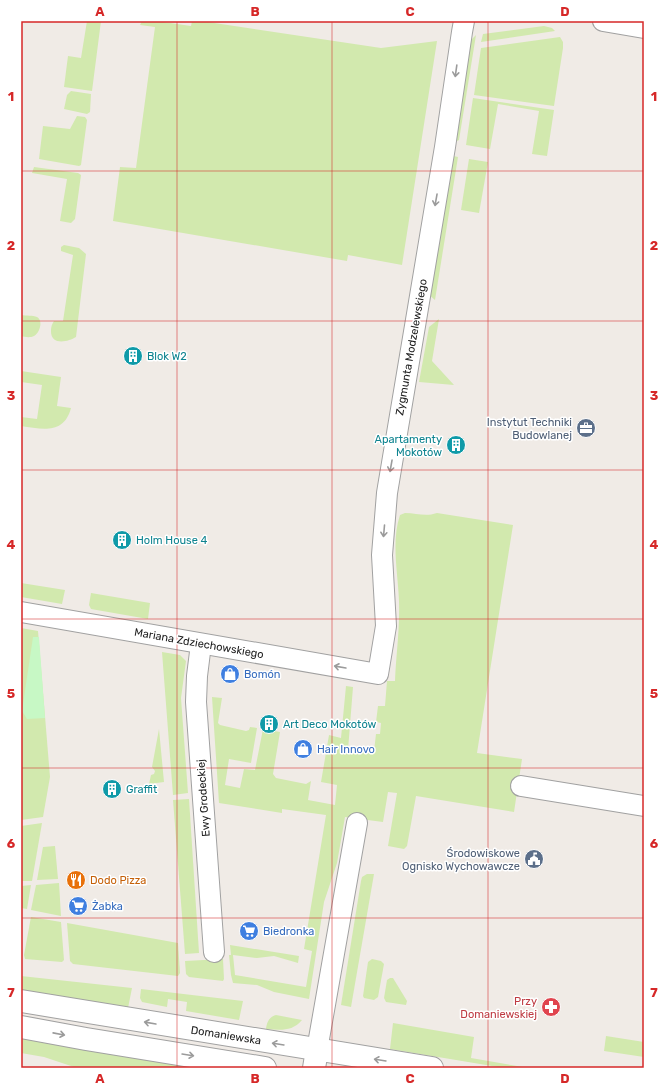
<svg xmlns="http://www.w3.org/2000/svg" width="665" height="1089" viewBox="0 0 665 1089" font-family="Rubik,sans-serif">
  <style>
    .grass { fill: #d2e9ae }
    .park { fill: #c7f8c5 }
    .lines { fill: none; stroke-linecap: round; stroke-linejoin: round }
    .minor-casing { stroke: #a1a1a1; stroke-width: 22 }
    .tertiary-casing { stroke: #a1a1a1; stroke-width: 24 }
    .minor { stroke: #fff; stroke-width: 20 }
    .tertiary { stroke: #fff; stroke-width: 22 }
    .oneway { stroke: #9b9b9b }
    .grid { fill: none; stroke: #d62828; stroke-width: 1; stroke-opacity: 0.55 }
    .labels { text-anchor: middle; stroke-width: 3; stroke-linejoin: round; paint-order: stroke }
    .street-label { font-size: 11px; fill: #202020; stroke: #fff }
    .culture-label { font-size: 11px; fill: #0d838f; stroke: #fff; text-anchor: start }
    .service-label { font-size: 11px; fill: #4e5e75; stroke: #fff; text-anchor: end }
    .shop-label { font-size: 11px; fill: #366cbe; stroke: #fff; text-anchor: start }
    .food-label { font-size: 11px; fill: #c56008; stroke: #fff; text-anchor: start }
    .health-label { font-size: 11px; fill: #be3a42; stroke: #fff; text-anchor: end }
    .neatline { fill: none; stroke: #d62828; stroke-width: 1.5 }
    .grid-label { font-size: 13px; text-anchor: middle; font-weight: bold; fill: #d62828 }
  </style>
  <rect width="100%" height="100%" fill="#f0ebe6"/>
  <g class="grass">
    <polygon points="87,21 101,21 92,91 64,87 68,56 81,58"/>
    <polygon points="142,21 156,21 191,26 192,21 201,21 381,48 437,41 402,265 348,255 347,261 113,221 120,167 136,168 155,27 140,25"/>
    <polygon points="544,26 552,28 555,31 481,42 483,34"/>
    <polygon points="476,35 459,140 457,141 454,139 467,44"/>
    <polygon points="560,37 563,42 563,48 554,106 474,95 481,48"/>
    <polygon points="71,91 91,94 90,112 87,114 64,109 67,95"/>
    <polygon points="473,98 554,110 547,156 532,154 539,111 498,104 490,149 466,145"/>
    <polygon points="77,116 85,117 87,120 81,165 79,166 39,159 43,126 70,129"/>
    <polygon points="449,155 458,157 435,300 428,294"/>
    <polygon points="469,159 488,162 479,213 461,210"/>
    <polygon points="34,167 78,173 81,175 75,219 71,223 60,221 67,179 32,173"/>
    <path d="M 64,245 L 79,248 L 86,254 L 76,337 C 68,342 50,346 51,330 C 51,327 52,324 54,321 L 63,321 L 73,255 L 61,251 L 61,247 Z"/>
    <path d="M 21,315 C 26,316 33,315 37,317 C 44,321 39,334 34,336 C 30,338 25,337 21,336 Z"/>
    <polygon points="439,319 432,361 454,385 419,382 429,327"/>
    <path d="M 21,371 L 61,377 L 57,406 L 71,408 C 64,435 42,429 21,426 L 21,417 L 37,419 L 42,385 L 21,382 Z"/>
    <path d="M 405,513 C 417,513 425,517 437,513 L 513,525 L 477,753 L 522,759 L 514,812 L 416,796 L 407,846 L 404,849 L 388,846 L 397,793 L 388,792 L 383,822 L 345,817 L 337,863 L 324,902 L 309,999 L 274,992 L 257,985 L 233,983 L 231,975 L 229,955 L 231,955 L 230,945 L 299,956 L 298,963 L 274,956 L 257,958 L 233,955 L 235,975 L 306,987 L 312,951 L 304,949 L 326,815 L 282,809 L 282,813 L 219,803 L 212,697 L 222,698 L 218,723 L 220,725 L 246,731 L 249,730 L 250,727 L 257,728 L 251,763 L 229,759 L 225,785 L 240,788 L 244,769 L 255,770 L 263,729 L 280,732 L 273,774 L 276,778 L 306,784 L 311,781 L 308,800 L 335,805 L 337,785 L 321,782 L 329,735 L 341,738 L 346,686 L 353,687 L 348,750 L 374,751 L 376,734 L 380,734 L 381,723 L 376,722 L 378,706 L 385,706 L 387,681 L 395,681 C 396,655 400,628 399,601 C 398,573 391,542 400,515 Z"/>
    <polygon points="21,583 65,590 62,604 21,597"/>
    <polygon points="91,593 150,603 148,619 91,609 89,605"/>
    <polygon points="21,628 38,631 50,777 43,817 21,820"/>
    <polygon points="162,652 180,655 186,661 181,698 188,793 173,795"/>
    <polygon points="159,729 164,782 149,784 151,775 154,774 155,771 152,767"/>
    <polygon points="189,799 199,953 185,954 173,800"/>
    <polygon points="42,823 32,881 21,881 21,826"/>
    <polygon points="55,846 58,879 37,880 43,847"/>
    <polygon points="367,874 374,874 351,1007 341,1005 361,881 362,877"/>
    <polygon points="59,883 61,916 31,910 36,885"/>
    <polygon points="31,885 27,909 21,908 21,886"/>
    <polygon points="31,917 61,922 64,960 62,962 25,959 24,955"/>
    <polygon points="67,923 178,943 180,973 178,976 73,964 70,961"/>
    <polygon points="223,959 224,979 223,981 189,977 186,974 185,961"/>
    <polygon points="372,959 381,961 384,964 378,997 374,1000 364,998 363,996 368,962"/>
    <polygon points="21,976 132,988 128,1008 21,991"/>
    <polygon points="390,978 393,978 407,1001 406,1005 386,1002 384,998 387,980"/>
    <polygon points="141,989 243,1001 239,1020 186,1011 187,1002 168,999 167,1007 142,1002 140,998"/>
    <path d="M 276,1015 L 302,1020 C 292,1032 280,1030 266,1029 C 267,1022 269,1017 276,1015 Z"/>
    <polygon points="393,1023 474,1037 471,1058 529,1068 504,1068 390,1049"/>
    <polygon points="21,1036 70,1047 195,1068 77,1068 44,1057 21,1053"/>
    <polygon points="606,1036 644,1042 644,1057 604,1051"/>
  </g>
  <polygon class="park" points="33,637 39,637 45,718 27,719 22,711"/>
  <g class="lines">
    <defs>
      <g id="minor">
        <polyline points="603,21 644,28"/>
        <polyline points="21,612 378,674 386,626 382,555 387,493 445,147 462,32 464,21"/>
        <polyline points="201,644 197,676 196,702 214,952"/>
        <polyline points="521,786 644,806"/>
        <polyline points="317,1050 357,823"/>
      </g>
      <g id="tertiary">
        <polyline points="21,1001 432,1068"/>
        <polyline points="21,1027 86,1039 265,1068"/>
        <polyline points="314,1068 317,1050"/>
      </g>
    </defs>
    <use href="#minor" class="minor-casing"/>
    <use href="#tertiary" class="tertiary-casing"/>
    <use href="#minor" class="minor"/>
    <use href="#tertiary" class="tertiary"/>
  </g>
  <defs><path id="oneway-shaft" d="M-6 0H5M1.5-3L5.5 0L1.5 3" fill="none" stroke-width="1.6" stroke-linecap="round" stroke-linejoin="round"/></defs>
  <g class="oneway">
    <use href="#oneway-shaft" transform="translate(456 71) rotate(98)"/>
    <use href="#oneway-shaft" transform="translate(436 200) rotate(100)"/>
    <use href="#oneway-shaft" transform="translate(391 466) rotate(100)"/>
    <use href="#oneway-shaft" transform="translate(384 531) rotate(95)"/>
    <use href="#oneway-shaft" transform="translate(340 667) rotate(-170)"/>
    <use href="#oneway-shaft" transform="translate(150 1023) rotate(-170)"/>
    <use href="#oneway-shaft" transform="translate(59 1034) rotate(11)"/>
    <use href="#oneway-shaft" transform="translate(278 1044) rotate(-171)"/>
    <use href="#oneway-shaft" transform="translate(188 1055) rotate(9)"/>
    <use href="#oneway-shaft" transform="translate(380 1060) rotate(-171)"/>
  </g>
  <path class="grid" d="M 177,21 L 177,1068M 332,21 L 332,1068M 488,21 L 488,1068M 21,171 L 644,171M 21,321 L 644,321M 21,470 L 644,470M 21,619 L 644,619M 21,768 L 644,768M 21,918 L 644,918"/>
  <defs>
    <symbol id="building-disc" viewBox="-11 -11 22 22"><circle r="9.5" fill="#0f9aa8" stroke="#fff"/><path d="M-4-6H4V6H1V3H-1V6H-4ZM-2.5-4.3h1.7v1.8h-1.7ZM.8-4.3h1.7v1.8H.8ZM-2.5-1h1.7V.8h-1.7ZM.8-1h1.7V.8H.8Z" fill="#fff"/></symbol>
    <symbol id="office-disc" viewBox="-11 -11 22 22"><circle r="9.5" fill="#5c6f8a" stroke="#fff"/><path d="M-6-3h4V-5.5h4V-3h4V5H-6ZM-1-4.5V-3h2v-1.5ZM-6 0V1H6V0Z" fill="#fff"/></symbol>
    <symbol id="shop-disc" viewBox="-11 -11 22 22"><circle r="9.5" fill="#3f7fe0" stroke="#fff"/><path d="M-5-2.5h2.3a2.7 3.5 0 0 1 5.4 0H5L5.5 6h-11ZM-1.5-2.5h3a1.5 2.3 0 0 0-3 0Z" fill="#fff"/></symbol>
    <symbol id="civic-disc" viewBox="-11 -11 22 22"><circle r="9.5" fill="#5c6f8a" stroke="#fff"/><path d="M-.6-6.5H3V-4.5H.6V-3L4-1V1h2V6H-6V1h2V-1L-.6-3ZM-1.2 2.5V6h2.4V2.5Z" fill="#fff"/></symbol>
    <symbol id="restaurant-disc" viewBox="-11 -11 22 22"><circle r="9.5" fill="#e8710a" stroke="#fff"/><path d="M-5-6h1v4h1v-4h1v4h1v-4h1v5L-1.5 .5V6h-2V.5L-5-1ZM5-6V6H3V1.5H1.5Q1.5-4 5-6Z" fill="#fff"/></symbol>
    <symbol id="supermarket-disc" viewBox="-11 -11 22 22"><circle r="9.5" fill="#3f7fe0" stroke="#fff"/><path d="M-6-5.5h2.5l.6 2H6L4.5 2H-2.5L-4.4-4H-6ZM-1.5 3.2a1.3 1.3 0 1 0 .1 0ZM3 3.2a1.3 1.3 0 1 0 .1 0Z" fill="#fff"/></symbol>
    <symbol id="pharmacy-disc" viewBox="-11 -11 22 22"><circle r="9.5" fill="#e0444e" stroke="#fff"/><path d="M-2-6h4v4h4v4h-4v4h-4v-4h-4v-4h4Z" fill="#fff"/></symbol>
  </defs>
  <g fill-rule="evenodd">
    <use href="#building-disc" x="122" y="345" width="22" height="22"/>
    <use href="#office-disc" x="575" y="417" width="22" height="22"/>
    <use href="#building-disc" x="445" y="434" width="22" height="22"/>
    <use href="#building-disc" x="111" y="529" width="22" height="22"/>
    <use href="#shop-disc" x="219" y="663" width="22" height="22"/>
    <use href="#building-disc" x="258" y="713" width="22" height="22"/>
    <use href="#shop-disc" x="292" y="738" width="22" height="22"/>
    <use href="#building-disc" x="101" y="778" width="22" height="22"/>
    <use href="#civic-disc" x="523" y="848" width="22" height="22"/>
    <use href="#restaurant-disc" x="65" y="869" width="22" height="22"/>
    <use href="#supermarket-disc" x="67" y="895" width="22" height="22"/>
    <use href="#supermarket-disc" x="238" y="920" width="22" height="22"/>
    <use href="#pharmacy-disc" x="540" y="996" width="22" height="22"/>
  </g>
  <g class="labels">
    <g class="street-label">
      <text transform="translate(411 347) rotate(-80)" y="4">Zygmunta Modzelewskiego</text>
      <text transform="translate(199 643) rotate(10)" y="4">Mariana Zdziechowskiego</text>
      <text transform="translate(203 798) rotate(-94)" y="4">Ewy Grodeckiej</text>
      <text transform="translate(226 1035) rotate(9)" y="4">Domaniewska</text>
    </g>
    <g class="culture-label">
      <text x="147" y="360">Blok W2</text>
      <text x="442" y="443" text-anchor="end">Apartamenty<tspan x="442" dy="13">Mokotów</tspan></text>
      <text x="136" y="544">Holm House 4</text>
      <text x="283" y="728">Art Deco Mokotów</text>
      <text x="126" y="793">Graffit</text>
    </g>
    <g class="service-label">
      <text x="572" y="426">Instytut Techniki<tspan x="572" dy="13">Budowlanej</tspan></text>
      <text x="520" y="857">Środowiskowe<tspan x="520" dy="13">Ognisko Wychowawcze</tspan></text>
    </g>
    <g class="shop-label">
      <text x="244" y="678">Bomón</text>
      <text x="317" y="753">Hair Innovo</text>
      <text x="92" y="910">Żabka</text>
      <text x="263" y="935">Biedronka</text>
    </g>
    <g class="food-label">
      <text x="90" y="884">Dodo Pizza</text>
    </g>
    <g class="health-label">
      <text x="537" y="1005">Przy<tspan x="537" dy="13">Domaniewskiej</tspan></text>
    </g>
  </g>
  <rect width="665" height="1089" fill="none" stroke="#ffffff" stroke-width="44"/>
  <rect x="22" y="22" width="621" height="1045" class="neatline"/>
  <g class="grid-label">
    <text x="100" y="16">A</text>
    <text x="255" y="16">B</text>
    <text x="410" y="16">C</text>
    <text x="565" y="16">D</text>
    <text x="11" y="101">1</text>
    <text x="654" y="101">1</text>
    <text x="11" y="250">2</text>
    <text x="654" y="250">2</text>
    <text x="11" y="400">3</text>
    <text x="654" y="400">3</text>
    <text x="11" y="549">4</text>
    <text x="654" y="549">4</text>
    <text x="11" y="698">5</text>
    <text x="654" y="698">5</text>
    <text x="11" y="848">6</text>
    <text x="654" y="848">6</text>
    <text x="11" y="997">7</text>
    <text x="654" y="997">7</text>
    <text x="100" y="1083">A</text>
    <text x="255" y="1083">B</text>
    <text x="410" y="1083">C</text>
    <text x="565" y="1083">D</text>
  </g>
</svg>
